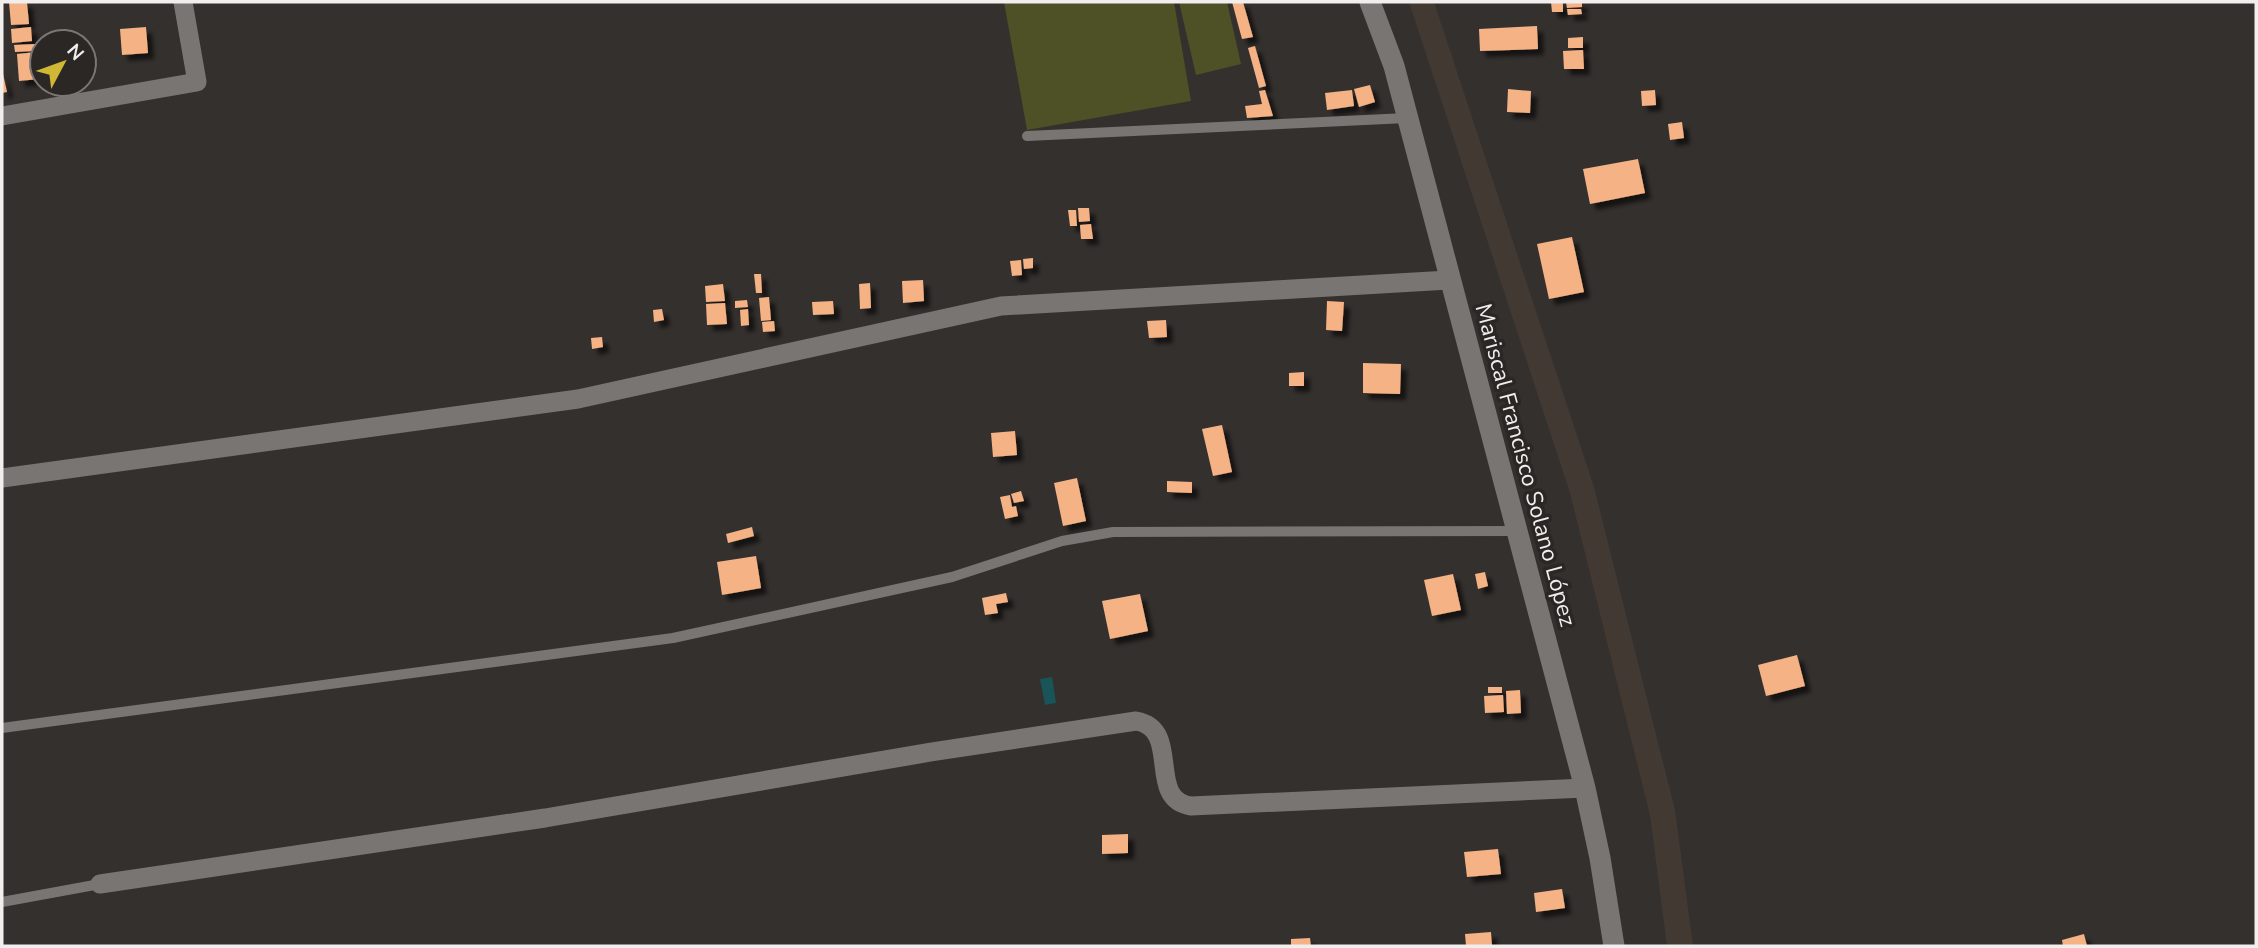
<svg xmlns="http://www.w3.org/2000/svg" width="2258" height="948" viewBox="0 0 2258 948" font-family="'Nunito Sans',sans-serif">
  <style>
    .built { fill: #423933 }
    .green { fill: #4e5025 }
    .water { fill: #195458 }
    .building { fill: #f5b285; filter: url(#shadow) }
    .lines { fill: none; stroke-linecap: round; stroke-linejoin: round }
    .lane { stroke: #797572; stroke-width: 10 }
    .street { stroke: #797572; stroke-width: 19 }
    .secondary { stroke: #797572; stroke-width: 21 }
    .labels { text-anchor: middle; stroke-width: 7; stroke-linejoin: round; paint-order: stroke }
    .street-label { font-size: 23px; fill: #f1eeed; stroke: #2a2724 }
  </style>
  <defs>
    <filter id="shadow"><feDropShadow dx="6" dy="6" stdDeviation="2" flood-color="#0009"/></filter>
  </defs>
  <rect width="100%" height="100%" fill="#34302e"/>
  <polygon class="built" points="1409,2 1434,2 1594,487 1675,810 1693,946 1667,946 1650,815 1570,493"/>
  <g class="green">
    <polygon points="1004,2 1174,2 1191,101 1027,130"/>
    <polygon points="1179,2 1227,2 1241,64 1196,75"/>
  </g>
  <polygon class="water" points="1052,677 1056,703 1045,705 1040,679"/>
  <g class="building">
    <polygon points="9,2 27,2 29,24 11,25"/>
    <polygon points="1232,2 1243,2 1253,37 1242,39"/>
    <polygon points="1551,2 1563,2 1563,12 1552,12"/>
    <polygon points="1566,2 1582,2 1582,7 1567,8"/>
    <polygon points="1567,9 1581,9 1582,14 1568,15"/>
    <polygon points="1537,26 1538,49 1480,51 1479,29"/>
    <polygon points="31,27 32,41 12,43 11,29"/>
    <polygon points="146,27 148,53 122,55 120,29"/>
    <polygon points="1583,37 1583,48 1568,48 1568,38"/>
    <polygon points="35,44 35,51 15,52 14,45"/>
    <polygon points="1255,46 1266,86 1259,88 1248,48"/>
    <polygon points="1583,50 1584,69 1564,69 1563,51"/>
    <polygon points="37,52 39,79 19,81 17,54"/>
    <polygon points="2,69 7,92 2,93"/>
    <polygon points="1370,85 1375,102 1359,107 1354,89"/>
    <polygon points="1508,89 1531,91 1530,113 1507,112"/>
    <polygon points="1265,90 1273,116 1247,118 1245,106 1262,104 1259,91"/>
    <polygon points="1352,90 1354,106 1327,110 1325,93"/>
    <polygon points="1655,90 1656,105 1642,106 1641,91"/>
    <polygon points="1682,122 1684,138 1670,140 1668,124"/>
    <polygon points="1638,159 1645,193 1590,204 1583,169"/>
    <polygon points="1078,208 1089,208 1090,221 1079,222"/>
    <polygon points="1068,210 1076,210 1077,226 1070,226"/>
    <polygon points="1091,224 1093,239 1081,239 1080,225"/>
    <polygon points="1572,237 1584,292 1549,299 1537,244"/>
    <polygon points="1033,258 1033,268 1024,269 1023,259"/>
    <polygon points="1021,260 1022,275 1012,276 1010,261"/>
    <polygon points="754,274 761,274 762,293 756,293"/>
    <polygon points="923,280 924,301 903,303 902,281"/>
    <polygon points="870,283 871,308 860,309 859,284"/>
    <polygon points="723,284 725,301 706,302 705,286"/>
    <polygon points="769,297 771,320 761,321 759,298"/>
    <polygon points="747,300 748,307 735,308 735,301"/>
    <polygon points="833,301 834,314 813,315 812,302"/>
    <polygon points="1327,301 1344,302 1342,331 1326,330"/>
    <polygon points="725,303 727,324 707,325 706,304"/>
    <polygon points="662,309 664,320 654,322 653,310"/>
    <polygon points="748,309 749,325 741,326 740,310"/>
    <polygon points="1166,320 1167,337 1149,338 1147,321"/>
    <polygon points="774,321 775,331 763,332 762,322"/>
    <polygon points="602,337 603,347 592,349 591,338"/>
    <polygon points="1363,363 1401,364 1400,394 1363,393"/>
    <polygon points="1304,372 1304,386 1289,386 1289,373"/>
    <polygon points="1222,425 1232,472 1213,476 1202,429"/>
    <polygon points="1015,431 1017,455 993,457 991,433"/>
    <polygon points="1077,478 1086,521 1063,526 1054,483"/>
    <polygon points="1167,481 1192,482 1192,493 1167,492"/>
    <polygon points="1021,491 1024,501 1014,503 1011,494"/>
    <polygon points="1010,495 1012,507 1016,506 1018,516 1005,519 1000,497"/>
    <polygon points="752,527 754,536 728,543 726,534"/>
    <polygon points="756,556 761,588 722,595 717,562"/>
    <polygon points="1485,572 1488,586 1478,589 1475,574"/>
    <polygon points="1453,574 1461,610 1432,616 1424,580"/>
    <polygon points="1006,593 1008,602 996,604 998,613 985,615 982,598"/>
    <polygon points="1140,594 1148,631 1110,639 1102,601"/>
    <polygon points="1797,655 1805,686 1766,696 1758,665"/>
    <rect x="1488" y="687" width="14" height="6"/>
    <polygon points="1520,690 1521,713 1507,714 1506,691"/>
    <polygon points="1503,695 1504,712 1485,713 1484,696"/>
    <polygon points="1128,834 1128,853 1102,854 1102,835"/>
    <polygon points="1498,849 1501,874 1467,877 1464,852"/>
    <polygon points="1562,889 1565,908 1536,912 1534,893"/>
    <polygon points="1491,932 1492,946 1466,946 1465,934"/>
    <polygon points="2084,934 2087,946 2063,946 2062,940"/>
    <polygon points="1310,938 1311,946 1291,946 1291,939"/>
  </g>
  <g class="lines">
    <g class="lane">
      <polyline points="1027,136 1407,118"/>
      <polyline points="2,728 673,638 952,577 1062,541 1113,532 1516,531"/>
      <polyline points="2,902 100,884"/>
    </g>
    <g class="street">
      <polyline points="2,116 197,82 183,2"/>
      <polyline points="2,478 578,399 1001,306 1449,280"/>
      <path d="M 100,884 L 545,818 L 931,752 L 1136,721 C 1183,729 1145,799 1191,806 L 1585,788"/>
    </g>
    <polyline class="secondary" points="1370,2 1394,66 1585,788 1600,858 1614,946"/>
  </g>
  <g class="labels">
    <g class="street-label">
      <text transform="translate(1526 465) rotate(75)" y="8">Mariscal Francisco Solano López</text>
    </g>
  </g>
  <rect width="2258" height="948" fill="none" stroke="#f1eeed" stroke-width="7"/>
  <g transform="translate(63 63) rotate(49)"><circle r="33" fill="#2a2724" stroke="#7a7774" stroke-width="2"/>
  <path d="M0-5L12 26L0 18L-12 26Z" fill="#d1b736"/>
  <text y="-10" font-size="19" font-weight="bold" text-anchor="middle" fill="#f1eeed">N</text>
  </g>
</svg>
